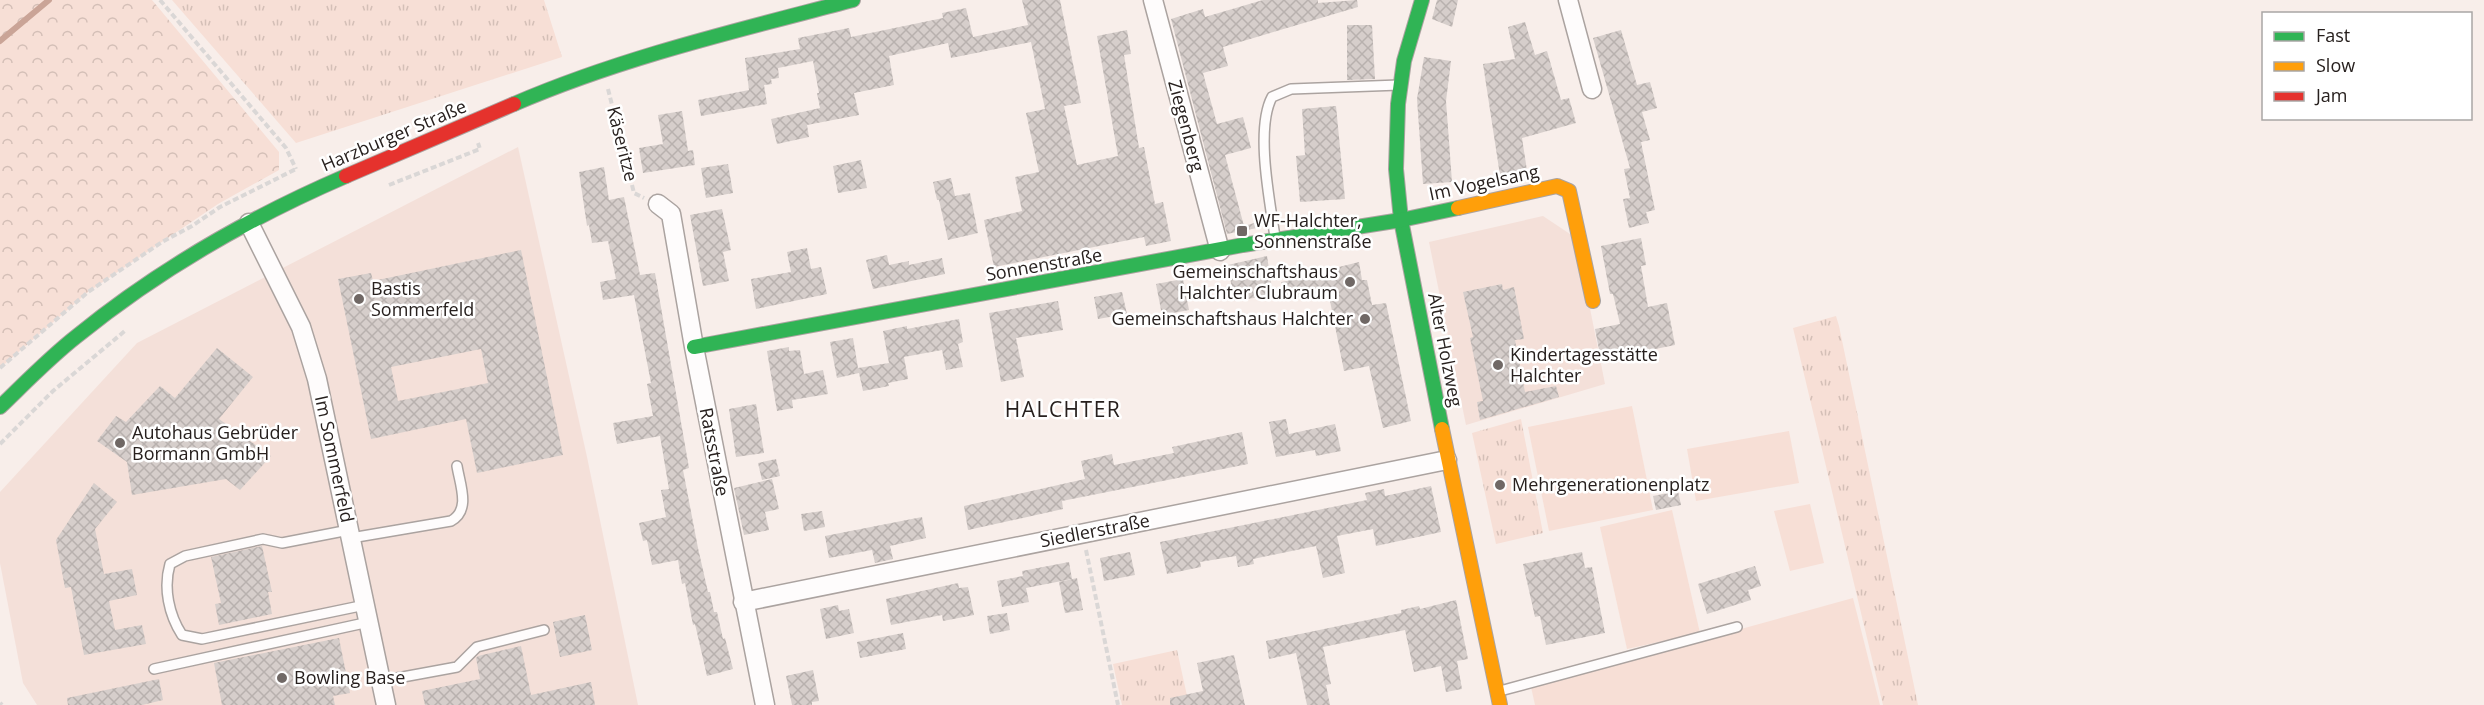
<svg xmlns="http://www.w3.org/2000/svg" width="2484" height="705" viewBox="0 0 2484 705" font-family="'Open Sans',sans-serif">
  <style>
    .built { fill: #f4e0d9 }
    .grass { fill: url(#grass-tufts) }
    .forest { fill: url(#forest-crowns) }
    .pitch { fill: #f7dfd6 }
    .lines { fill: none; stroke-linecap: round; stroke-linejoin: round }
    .stream { stroke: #caa497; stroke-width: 6 }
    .building { fill: url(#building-cross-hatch); fill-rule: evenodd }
    .lane-casing { stroke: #aba3a0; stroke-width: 12 }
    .street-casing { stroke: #aba3a0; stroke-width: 21 }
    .fast-casing { stroke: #aba3a0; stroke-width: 16 }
    .slow-casing { stroke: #aba3a0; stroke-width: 16 }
    .jam-casing { stroke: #aba3a0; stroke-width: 16 }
    .path { stroke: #dad7d6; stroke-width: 4; stroke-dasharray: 6 3; stroke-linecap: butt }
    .lane { stroke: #fefcfc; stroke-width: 9 }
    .street { stroke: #fefcfc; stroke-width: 18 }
    .fast { stroke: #30b455; stroke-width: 14 }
    .slow { stroke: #ff9f0a; stroke-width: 14 }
    .jam { stroke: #e5322d; stroke-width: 14 }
    .poi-dot { fill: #706865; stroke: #fff; stroke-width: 2 }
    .labels { text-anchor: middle; stroke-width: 5; stroke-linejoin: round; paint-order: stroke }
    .street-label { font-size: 18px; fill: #27201e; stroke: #fff }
    .poi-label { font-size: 18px; fill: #27201e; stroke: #fff; text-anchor: start }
    .quarter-label { font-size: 21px; letter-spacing: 1.5px; fill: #27201e; stroke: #fff }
  </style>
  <defs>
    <pattern id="grass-tufts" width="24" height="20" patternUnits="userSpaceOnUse" patternTransform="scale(1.5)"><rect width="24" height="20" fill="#f7dfd6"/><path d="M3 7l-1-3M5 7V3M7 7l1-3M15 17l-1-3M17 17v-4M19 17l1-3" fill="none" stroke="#d4bfb7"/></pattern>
    <pattern id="forest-crowns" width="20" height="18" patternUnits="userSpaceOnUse" patternTransform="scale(1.5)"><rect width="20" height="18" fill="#f7dfd6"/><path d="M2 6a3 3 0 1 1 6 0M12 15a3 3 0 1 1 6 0" fill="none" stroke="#d4bfb7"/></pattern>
    <pattern id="building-cross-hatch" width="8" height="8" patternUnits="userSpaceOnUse" patternTransform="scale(1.5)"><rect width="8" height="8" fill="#d6cecb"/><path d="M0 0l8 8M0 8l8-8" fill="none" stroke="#b8b1ae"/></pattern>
  </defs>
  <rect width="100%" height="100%" fill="#f8eeea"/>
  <g class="built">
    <polygon points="518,147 587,457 638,705 37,705 23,683 0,563 0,492 137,343"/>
    <polygon points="1543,216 1576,238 1605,384 1466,425 1429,242"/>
  </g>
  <g class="grass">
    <polygon points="172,0 544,0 562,57 296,143"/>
    <polygon points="1836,316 1839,326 1918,705 1883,705 1793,328"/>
    <polygon points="1521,419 1543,533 1496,544 1472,433"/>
    <polygon points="1177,650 1189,705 1122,705 1113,664"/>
  </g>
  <polygon class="forest" points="0,0 152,0 279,152 279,170 218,204 88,292 0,368"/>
  <g class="pitch">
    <polygon points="1632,406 1653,510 1549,531 1528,427"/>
    <polygon points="1789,431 1799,483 1696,501 1687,449"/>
    <polygon points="1810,504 1824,563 1790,571 1774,511"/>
    <polygon points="1672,510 1700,633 1627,649 1600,527"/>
    <polygon points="1853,598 1880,705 1535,705 1531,687"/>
  </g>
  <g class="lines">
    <polyline class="stream" points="0,41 49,0"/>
  </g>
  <g class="building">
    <polygon points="1022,0 1060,0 1081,103 1064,106 1077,165 1118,156 1097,36 1127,30 1131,54 1124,55 1139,148 1144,147 1155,204 1163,202 1171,241 1146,246 1144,237 994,267 984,220 1022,211 1015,177 1039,172 1026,113 1045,109 1031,42 951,58 948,43 889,56 894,85 854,93 859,115 807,125 809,137 777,144 771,119 820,108 817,93 819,93 813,61 778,68 779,78 771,79 772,84 764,85 767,104 701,116 698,100 749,90 745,58 800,49 798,38 849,28 851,37 943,18 942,13 966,8 973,37 1028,25"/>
    <polygon points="1263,0 1318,0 1318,3 1357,0 1358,7 1223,47 1228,66 1203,73 1217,124 1243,117 1251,148 1225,155 1244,226 1261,221 1262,227 1227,234 1171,19 1203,9 1205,17"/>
    <polygon points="1437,0 1458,0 1452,27 1432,19"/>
    <polygon points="1525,22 1535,55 1547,51 1561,100 1569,98 1576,123 1522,138 1528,177 1501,182 1483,64 1515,59 1508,27"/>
    <polygon points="1347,25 1372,25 1375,79 1347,80"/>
    <polygon points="1621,30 1637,85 1650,82 1657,108 1642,112 1650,140 1641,142 1655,210 1646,212 1649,223 1629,228 1623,199 1630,198 1624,169 1630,168 1593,38"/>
    <polygon points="1424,57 1451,61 1446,101 1452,182 1423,184 1417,99"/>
    <polygon points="1336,106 1345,199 1300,202 1296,156 1305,155 1302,109"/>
    <polygon points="682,111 688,151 693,150 695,165 643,173 639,148 663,144 658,115"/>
    <polygon points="861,160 867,188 838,193 833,166"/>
    <polygon points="728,164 733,193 706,198 701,168"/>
    <polygon points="604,167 609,200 624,197 640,275 655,273 689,468 683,470 698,548 708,592 710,592 714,612 717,612 723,639 725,638 733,669 707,676 695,624 693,625 685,583 682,584 678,560 652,565 647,540 643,541 639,523 666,517 661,490 669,489 660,436 617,444 613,423 653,416 647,384 651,383 634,295 603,300 600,282 616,279 608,241 592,243 589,225 587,226 579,172"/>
    <polygon points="951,178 955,196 970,193 978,233 948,240 939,200 937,200 933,182"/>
    <polygon points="722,209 731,250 723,252 729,281 703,286 690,215"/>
    <polygon points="1641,238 1646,265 1641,266 1648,307 1667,303 1675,345 1601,360 1595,329 1620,324 1613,294 1610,294 1601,246"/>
    <polygon points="807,248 811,269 821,267 827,294 756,309 751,279 791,272 787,252"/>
    <path d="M 521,250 L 563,455 L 477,473 L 466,419 L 371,439 L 338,279 L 371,273 L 373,281 ZM 481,349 L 488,383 L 398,401 L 391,367 Z"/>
    <polygon points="887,255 889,265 909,261 909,265 942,258 945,274 873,289 866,260"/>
    <polygon points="1267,256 1273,295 1234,301 1228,265"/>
    <polygon points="1359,262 1362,280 1367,280 1372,305 1386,303 1411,421 1383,428 1369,366 1344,371 1328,291 1285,300 1281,282 1335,271 1335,268"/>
    <polygon points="1183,279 1189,310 1162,315 1156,284"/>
    <polygon points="1502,284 1503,290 1514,287 1524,339 1515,340 1525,392 1556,386 1559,397 1480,420 1477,402 1483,401 1470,338 1473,337 1463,292"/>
    <polygon points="1122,292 1127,314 1098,319 1094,297"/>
    <polygon points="1058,301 1063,330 1016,338 1024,377 1001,382 989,313"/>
    <polygon points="959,319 963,342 958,344 963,367 946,370 942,350 904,357 908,379 888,383 889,386 863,391 859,373 837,378 830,342 853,338 858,368 889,363 883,331 907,326 907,329"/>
    <polygon points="789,347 789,351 800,350 804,374 823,370 828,394 792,400 793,408 777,411 767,351"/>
    <polygon points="217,348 253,377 219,419 271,456 240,490 226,479 132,495 127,462 97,441 116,416 126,422 160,386 175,398"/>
    <polygon points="756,404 764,453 736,457 729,409"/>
    <polygon points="1286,419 1289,434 1335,424 1341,451 1316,456 1315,450 1276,457 1269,422"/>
    <polygon points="1242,432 1248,464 1062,501 1063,509 968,530 964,506 1085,479 1081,461 1112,454 1114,465 1174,453 1172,447"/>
    <polygon points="776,459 780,476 762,480 758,463"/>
    <polygon points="772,479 779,509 765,512 769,530 744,535 734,488"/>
    <polygon points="94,483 117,502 95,529 104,574 132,569 137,595 109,601 115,630 142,625 146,644 84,655 71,587 65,588 56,540"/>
    <polygon points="1431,486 1441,532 1376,546 1373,529 1337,536 1345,573 1323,578 1316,546 1253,559 1254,564 1238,567 1236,556 1200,562 1201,567 1167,574 1160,542 1367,500 1365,493 1384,489 1385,496"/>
    <polygon points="1678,491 1681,505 1656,510 1653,496"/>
    <polygon points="822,511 825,527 804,531 801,514"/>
    <polygon points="922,517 926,538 890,546 893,559 875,563 872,550 829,558 825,536"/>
    <polygon points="262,546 272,592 268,592 272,614 219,625 215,604 221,603 211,557"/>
    <polygon points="1130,552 1135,575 1104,581 1100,558"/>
    <polygon points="1582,552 1585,568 1592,567 1605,633 1546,645 1540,616 1535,617 1523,564"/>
    <polygon points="1069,562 1072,579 1026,588 1029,602 1002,607 997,581 1023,576 1022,571"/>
    <polygon points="1755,566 1761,586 1748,590 1751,600 1707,614 1698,584"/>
    <polygon points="1077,578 1083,610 1065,613 1059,582"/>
    <polygon points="958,583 959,588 968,587 974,615 943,621 942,615 891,625 886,599"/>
    <polygon points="1456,600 1468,659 1457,661 1462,689 1446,692 1441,666 1414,672 1405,630 1323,647 1331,684 1326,685 1330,705 1307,705 1296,653 1269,659 1266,641 1401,613 1401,610 1419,606 1420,609"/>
    <polygon points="838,605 839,611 849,609 854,633 826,639 820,609"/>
    <polygon points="1007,613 1010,630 990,634 987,616"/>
    <polygon points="585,615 592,650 560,657 553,622"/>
    <polygon points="903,633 906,649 860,658 857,642"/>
    <polygon points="339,638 350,693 333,696 335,705 222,705 214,663"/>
    <polygon points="521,646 531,695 591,682 595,705 425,705 422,691 480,679 476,658 478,656"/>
    <polygon points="1234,655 1245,705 1170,705 1170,698 1203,691 1197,663"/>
    <polygon points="813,670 819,701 812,702 812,705 792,705 786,676"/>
    <polygon points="159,679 163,700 142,705 68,705 67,698"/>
  </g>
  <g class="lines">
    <defs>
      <g id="lane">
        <path d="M 1275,237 C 1270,202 1255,129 1272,97 L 1291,89 L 1399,85"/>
        <path d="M 349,530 L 282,543 L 263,539 L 185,556 L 170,564 C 163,588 169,615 182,635 L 202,639 L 365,605"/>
        <path d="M 351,538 L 451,521 C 471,510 460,485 457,466"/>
        <polyline points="154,669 369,622"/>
        <polyline points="381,681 457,667 477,647 544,630"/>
        <polyline points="1500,691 1737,627"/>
      </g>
      <g id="street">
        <polyline points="1153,0 1220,251"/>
        <polyline points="1568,0 1592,89"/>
        <polyline points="658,204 671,214 694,347 765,705"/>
        <polyline points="249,223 301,327 317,379 386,705"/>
        <polyline points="743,602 1447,460"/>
      </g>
      <g id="fast">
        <polyline points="1422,0 1404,61 1398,104 1396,169 1401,220 1442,429"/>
        <path d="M 514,104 C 623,57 739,30 853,0"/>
        <polyline points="694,347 1243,245 1401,220 1458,208"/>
        <path d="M 0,407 C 25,383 50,357 77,336 C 157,271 251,217 346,176"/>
      </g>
      <g id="slow">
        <polyline points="1458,208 1557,186 1569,191 1593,301"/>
        <polyline points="1442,429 1500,705"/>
      </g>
      <polyline id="jam" points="346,176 514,104"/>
    </defs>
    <use href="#lane" class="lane-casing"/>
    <use href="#street" class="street-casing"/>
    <use href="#fast" class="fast-casing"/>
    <use href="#slow" class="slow-casing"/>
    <use href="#jam" class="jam-casing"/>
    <g class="path">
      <polyline points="160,0 286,148 296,169"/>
      <polyline points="608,89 634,193 644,198"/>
      <polyline points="389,185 480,149 478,143"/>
      <polyline points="0,368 88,292 162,242 192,226 220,207 296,169"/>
      <polyline points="0,444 53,391 126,330"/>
      <polyline points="1086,550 1118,705"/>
      <polyline points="0,703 2,705"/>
    </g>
    <use href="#lane" class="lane"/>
    <use href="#street" class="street"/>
    <use href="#fast" class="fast"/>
    <use href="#slow" class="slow"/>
    <use href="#jam" class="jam"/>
  </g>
  <g class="poi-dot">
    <rect x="1236" y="225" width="12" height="12" rx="3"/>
    <circle cx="1350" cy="282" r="6"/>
    <circle cx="359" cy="299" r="6"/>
    <circle cx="1365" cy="319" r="6"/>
    <circle cx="1498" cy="365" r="6"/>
    <circle cx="120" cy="443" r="6"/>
    <circle cx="1500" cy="485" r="6"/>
    <circle cx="282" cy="678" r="6"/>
  </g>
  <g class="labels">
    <g class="street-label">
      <text transform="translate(1186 126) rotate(75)" y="6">Ziegenberg</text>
      <text transform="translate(394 136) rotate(-23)" y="6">Harzburger Straße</text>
      <text transform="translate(622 144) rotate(76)" y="6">Käseritze</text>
      <text transform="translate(1484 183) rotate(-12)" y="6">Im Vogelsang</text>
      <text transform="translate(1044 265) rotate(-10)" y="6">Sonnenstraße</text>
      <text transform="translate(1445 350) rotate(79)" y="6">Alter Holzweg</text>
      <text transform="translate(714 452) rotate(79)" y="6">Ratsstraße</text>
      <text transform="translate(334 459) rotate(78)" y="6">Im Sommerfeld</text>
      <text transform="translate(1095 531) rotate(-11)" y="6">Siedlerstraße</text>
    </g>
    <g class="poi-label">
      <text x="1254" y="227">WF-Halchter,<tspan x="1254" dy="21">Sonnenstraße</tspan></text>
      <text x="1338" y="278" text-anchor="end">Gemeinschaftshaus<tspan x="1338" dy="21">Halchter Clubraum</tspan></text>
      <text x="371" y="295">Bastis<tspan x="371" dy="21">Sommerfeld</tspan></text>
      <text x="1353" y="325" text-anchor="end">Gemeinschaftshaus Halchter</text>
      <text x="1510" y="361">Kindertagesstätte<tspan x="1510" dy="21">Halchter</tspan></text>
      <text x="132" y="439">Autohaus Gebrüder<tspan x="132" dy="21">Bormann GmbH</tspan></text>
      <text x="1512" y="491">Mehrgenerationenplatz</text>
      <text x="294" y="684">Bowling Base</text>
    </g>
    <g class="quarter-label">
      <text x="1063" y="417">HALCHTER</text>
    </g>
  </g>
  <rect x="2262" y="12" width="210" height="108" fill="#ffffff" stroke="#a9a6a5" stroke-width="1.5"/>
  <rect x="2274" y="32" width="30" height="9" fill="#30b455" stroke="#a9a6a5" stroke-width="1.5"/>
  <text x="2316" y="42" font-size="18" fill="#27201e">Fast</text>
  <rect x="2274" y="62" width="30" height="9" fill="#ff9f0a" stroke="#a9a6a5" stroke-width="1.5"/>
  <text x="2316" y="72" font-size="18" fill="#27201e">Slow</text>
  <rect x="2274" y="92" width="30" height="9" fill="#e5322d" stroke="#a9a6a5" stroke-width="1.5"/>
  <text x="2316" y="102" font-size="18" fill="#27201e">Jam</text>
</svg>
